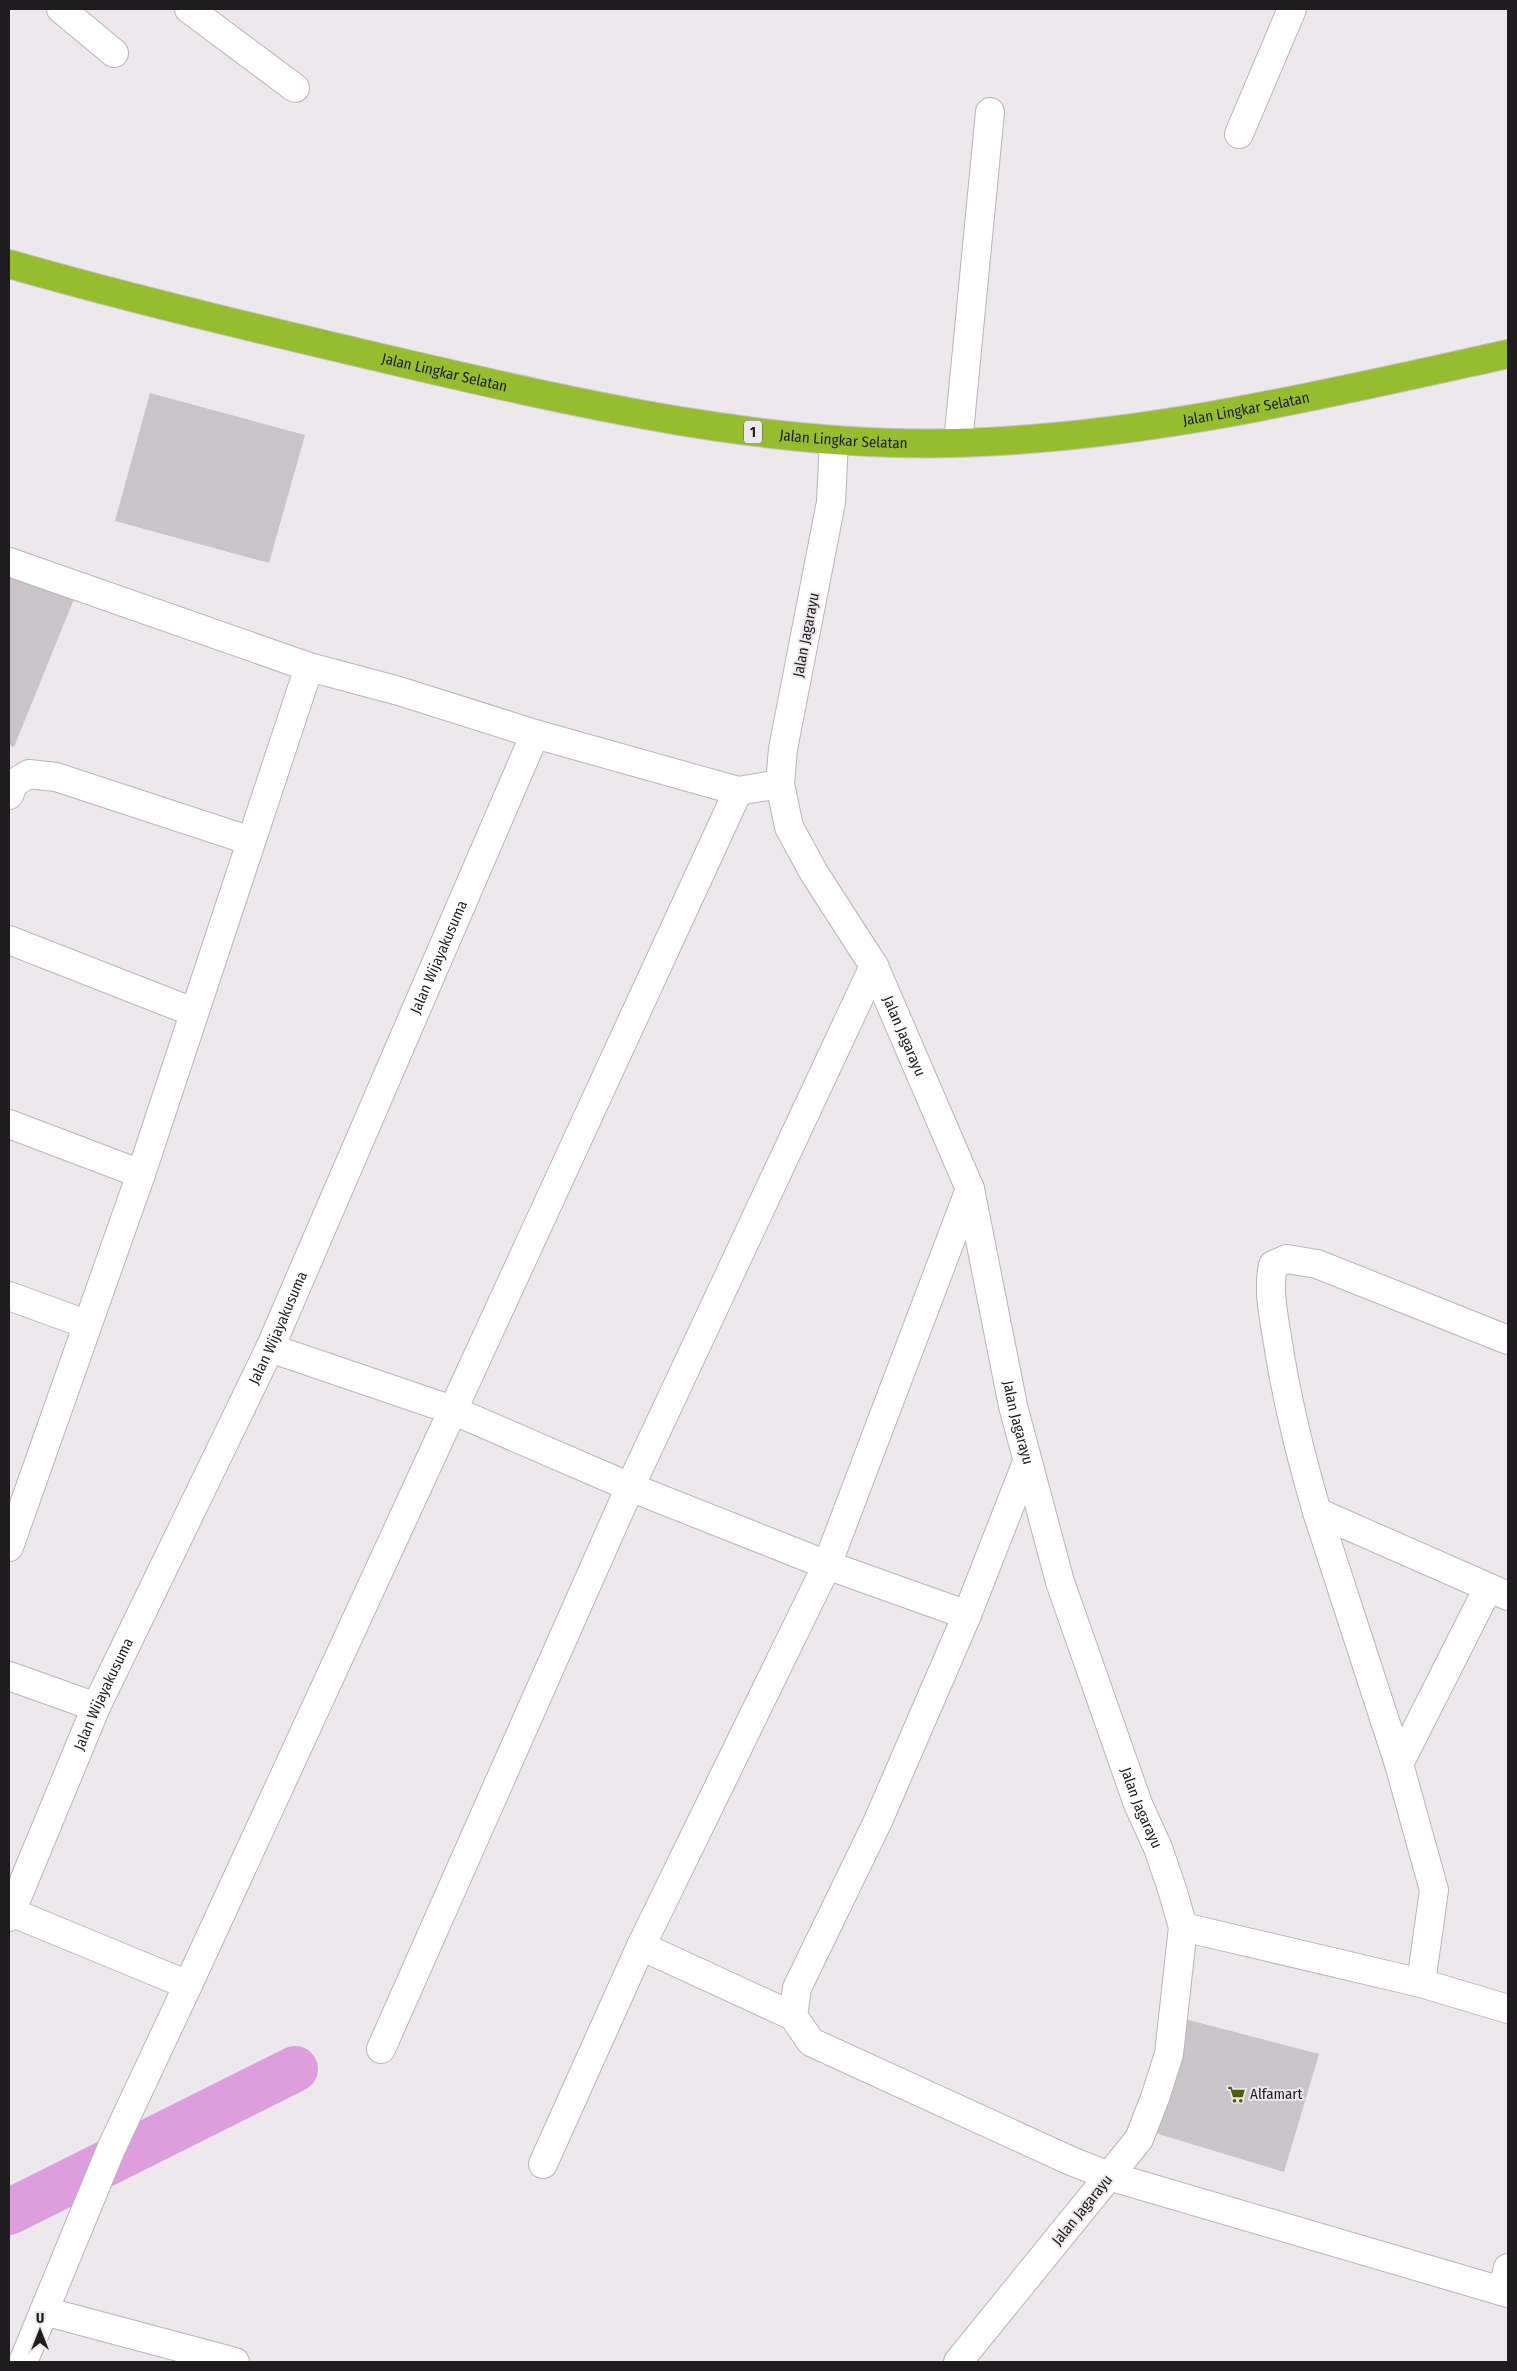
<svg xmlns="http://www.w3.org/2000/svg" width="1517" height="2371" viewBox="0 0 1517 2371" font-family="'Fira Sans Condensed',sans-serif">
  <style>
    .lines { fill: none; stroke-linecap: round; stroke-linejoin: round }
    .canal { stroke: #de9ddd; stroke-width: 46 }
    .building { fill: #c8c4c8 }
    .minor-casing { stroke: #b9b4b9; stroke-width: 30 }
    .highway-casing { stroke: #c4c4c4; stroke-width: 30 }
    .minor { stroke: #fff; stroke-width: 28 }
    .highway { stroke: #96bc30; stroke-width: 28 }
    .labels { text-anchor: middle; stroke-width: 4; stroke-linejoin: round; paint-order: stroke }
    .shield { fill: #ece8ec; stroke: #5c595c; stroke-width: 1 }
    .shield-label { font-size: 14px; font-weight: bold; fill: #1e1c1e }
    .street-label { font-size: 15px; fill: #1e1c1e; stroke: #ece8ec }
    .poi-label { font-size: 15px; fill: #1e1c1e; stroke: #ece8ec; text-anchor: start }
  </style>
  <rect width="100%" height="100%" fill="#ece8ec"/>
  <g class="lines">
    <polyline class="canal" points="9,2212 295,2069"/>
  </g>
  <g class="building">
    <polygon points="150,393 305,435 269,563 115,521"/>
    <polygon points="9,573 74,599 14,747 9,745"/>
    <polygon points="1185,2019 1319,2054 1284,2172 1155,2133"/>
  </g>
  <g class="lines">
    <defs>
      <g id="minor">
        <polyline points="61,9 114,53"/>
        <polyline points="189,9 295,88"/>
        <polyline points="1239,134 1292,9"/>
        <path id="s1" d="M 834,441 L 831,502 L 783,749 L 780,784 L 789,827 L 814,873 L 874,966 L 970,1189 L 1013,1406 L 1060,1582 L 1138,1804 L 1158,1848 L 1172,1889 L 1183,1927 L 1169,2054 L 1155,2098 L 1139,2139 L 958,2362"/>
        <polyline points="958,443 990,112"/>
        <polyline points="9,562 309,667 399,691 535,734 738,791 780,784"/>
        <polyline points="9,795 14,783 29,774 56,777 251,841"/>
        <polyline points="9,940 193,1012"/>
        <polyline points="9,1124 141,1174"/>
        <polyline points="9,1296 86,1324"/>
        <path d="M 1508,1340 L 1317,1264 L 1287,1259 L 1273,1265 C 1268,1289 1273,1313 1277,1337 C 1286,1397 1300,1454 1317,1512 L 1508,1596"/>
        <polyline points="270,1348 452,1410 630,1487 827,1565 967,1615 1027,1462"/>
        <polyline points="1317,1512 1399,1764 1434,1890 1421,1983 1508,2009"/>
        <polyline points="9,1547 141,1174 309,667"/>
        <polyline points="967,1615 878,1821 797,1988 793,2016 811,2042 1071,2161 1109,2176 1508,2293"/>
        <polyline points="9,1676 96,1707"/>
        <polyline points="1399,1764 1488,1588"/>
        <polyline points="11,1912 188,1985 738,791"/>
        <path id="s2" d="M 9,1917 L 96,1707 L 270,1348 L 535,734"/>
        <polyline points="1183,1927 1421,1983"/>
        <polyline points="641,1946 793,2016"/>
        <polyline points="381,2049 630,1487 874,966"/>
        <polyline points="543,2164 641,1946 827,1565 970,1189"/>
        <polyline points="1502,2291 1508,2268"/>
        <polyline points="44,2311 235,2362"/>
        <polyline points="23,2362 111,2149 188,1985"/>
      </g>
      <g id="highway">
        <path id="s3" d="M 9,264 C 139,301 271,332 403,363 C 584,405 770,448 956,443 C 1144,438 1326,394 1508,354"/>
      </g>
    </defs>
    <use href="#minor" class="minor-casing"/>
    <use href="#highway" class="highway-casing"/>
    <use href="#minor" class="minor"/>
    <use href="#highway" class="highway"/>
  </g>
  <defs>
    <symbol id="supermarket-bare" viewBox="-9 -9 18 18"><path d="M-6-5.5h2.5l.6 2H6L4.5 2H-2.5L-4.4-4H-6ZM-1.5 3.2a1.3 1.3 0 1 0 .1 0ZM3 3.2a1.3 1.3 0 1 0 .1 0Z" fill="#4c610c" stroke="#ece8ec" stroke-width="2.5" paint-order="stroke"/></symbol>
  </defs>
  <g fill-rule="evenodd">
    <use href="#supermarket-bare" x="1224" y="2082" width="25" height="25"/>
  </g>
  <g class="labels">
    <rect class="shield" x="744" y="420.5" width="18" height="23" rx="4"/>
    <g class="shield-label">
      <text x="753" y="437">1</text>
    </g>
    <g class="street-label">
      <text dy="5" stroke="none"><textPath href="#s3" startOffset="449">Jalan Lingkar Selatan</textPath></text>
      <text dy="5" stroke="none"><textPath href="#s3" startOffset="1259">Jalan Lingkar Selatan</textPath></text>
      <text dy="5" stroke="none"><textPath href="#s3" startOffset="854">Jalan Lingkar Selatan</textPath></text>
      <text transform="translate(806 635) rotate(-79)" y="5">Jalan Jagarayu</text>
      <text dy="5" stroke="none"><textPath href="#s2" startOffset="1052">Jalan Wijayakusuma</textPath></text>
      <text dy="5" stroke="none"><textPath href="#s1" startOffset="631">Jalan Jagarayu</textPath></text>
      <text dy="5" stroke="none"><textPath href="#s2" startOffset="648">Jalan Wijayakusuma</textPath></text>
      <text dy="5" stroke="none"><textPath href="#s1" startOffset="1036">Jalan Jagarayu</textPath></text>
      <text dy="5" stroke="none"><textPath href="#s2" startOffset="242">Jalan Wijayakusuma</textPath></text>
      <text dy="5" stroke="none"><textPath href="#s1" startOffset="1441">Jalan Jagarayu</textPath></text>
      <text transform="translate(1082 2210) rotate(-51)" y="5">Jalan Jagarayu</text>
    </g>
    <g class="poi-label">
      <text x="1250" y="2099">Alfamart</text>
    </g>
  </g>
  <rect width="1517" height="2371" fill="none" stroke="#1e1c1e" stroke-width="20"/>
  <g transform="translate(40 2331)" stroke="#ece8ec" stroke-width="4" paint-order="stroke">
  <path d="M0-4L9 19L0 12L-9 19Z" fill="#1e1c1e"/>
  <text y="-8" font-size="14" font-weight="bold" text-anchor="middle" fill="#1e1c1e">U</text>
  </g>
</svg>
